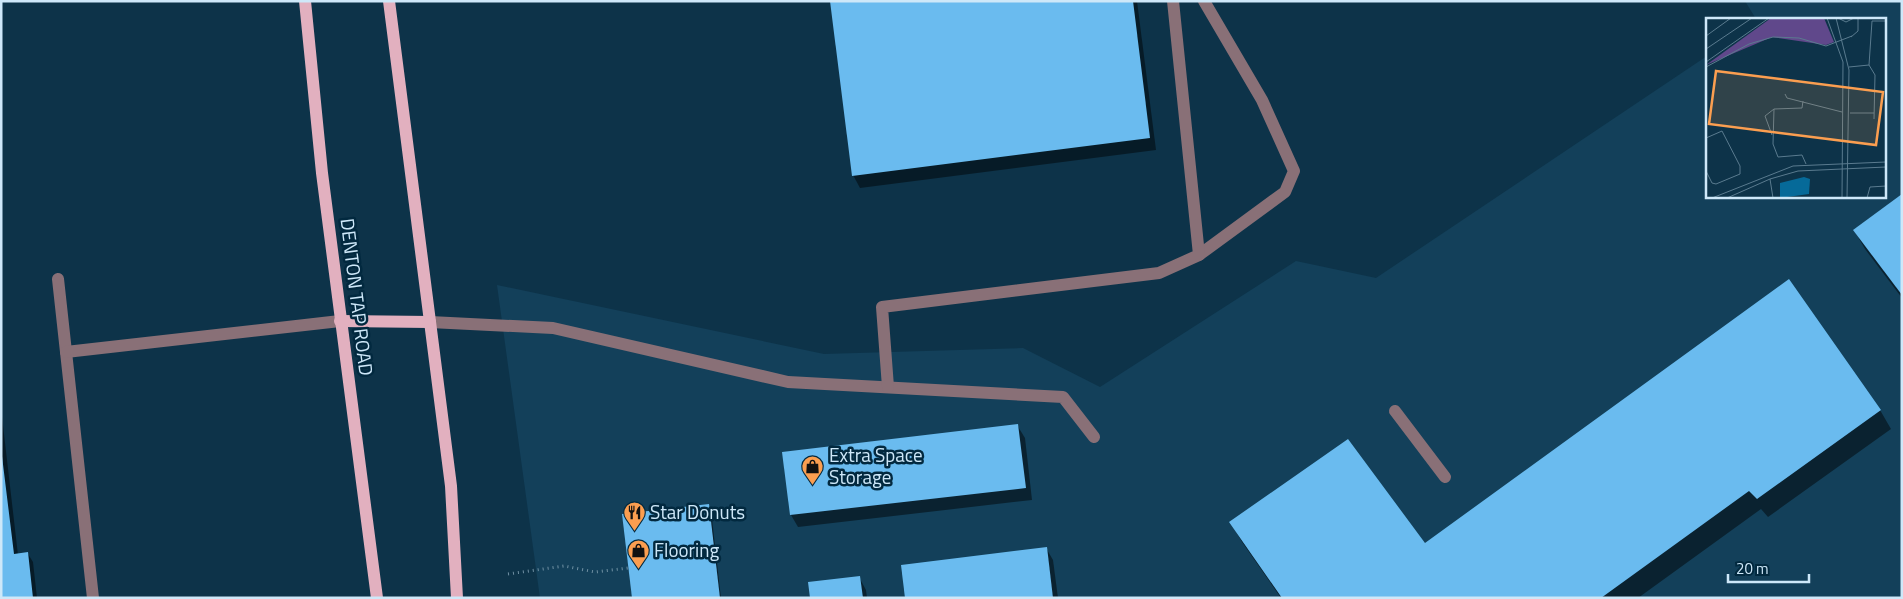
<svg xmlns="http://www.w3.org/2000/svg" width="1903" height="599" viewBox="0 0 1903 599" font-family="'Titillium Web',sans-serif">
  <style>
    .built { fill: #13405a }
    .shadow { fill: #0007 }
    .building { fill: #6abbef }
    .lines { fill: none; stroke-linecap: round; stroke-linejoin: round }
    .path { stroke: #7090a3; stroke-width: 3; stroke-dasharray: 1 4; stroke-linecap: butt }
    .minor { stroke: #897077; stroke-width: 12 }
    .major { stroke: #e2b0bf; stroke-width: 12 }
    .labels { text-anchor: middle; stroke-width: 5; stroke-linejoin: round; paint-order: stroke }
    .street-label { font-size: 19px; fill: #cee8f9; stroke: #02293f }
    .poi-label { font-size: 19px; fill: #cee8f9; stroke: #02293f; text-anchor: start }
    .inset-road { fill: none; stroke: #5a7b8f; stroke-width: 1 }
    .view { fill: #fb9e50; fill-opacity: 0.15; stroke: #fb9e50; stroke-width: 2.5 }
    .inset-edge { fill: none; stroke: #cee8f9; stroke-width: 2.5 }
  </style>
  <rect width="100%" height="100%" fill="#0d3349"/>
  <polygon class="built" points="1745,1 1902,1 1902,598 540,598 497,285 824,354 1023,348 1100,387 1296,261 1376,278 1707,56 1707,196 1884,196 1884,19 1756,19"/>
  <g class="shadow">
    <polygon points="831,1 1137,1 1156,150 860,188 853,175"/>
    <polygon points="1902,195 1902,298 1865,249 1854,230"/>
    <polygon points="1,408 18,555 28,554 33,562 37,598 1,598"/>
    <polygon points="1880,410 1891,429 1768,517 1761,509 1638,598 1281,598 1242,542 1231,523 1425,545"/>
    <polygon points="1017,425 1025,438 1032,500 798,527 791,515 784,453"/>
    <polygon points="709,506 711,510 721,598 633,598"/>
    <polygon points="1046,548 1053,560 1058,598 906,598"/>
    <polygon points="859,577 866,590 867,598 811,598"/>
  </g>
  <g class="building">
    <polygon points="830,1 1133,1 1150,138 852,176"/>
    <polygon points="1902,194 1902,295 1853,230"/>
    <polygon points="1789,279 1881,410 1757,499 1749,491 1601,598 1282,598 1229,522 1348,439 1425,543"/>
    <polygon points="1018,424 1026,488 790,515 782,452"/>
    <polygon points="1,448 14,554 28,552 33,598 1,598"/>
    <polygon points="709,504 720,598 632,598 622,514"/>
    <polygon points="1047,547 1053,598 905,598 901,565"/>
    <polygon points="860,576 863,598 810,598 808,582"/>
  </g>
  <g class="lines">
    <polyline class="path" points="508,574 564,566 595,572 628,568"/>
    <g class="minor">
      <polyline points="1199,255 1285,192 1294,171 1262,100 1204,1"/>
      <polyline points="58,279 93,598"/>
      <polyline points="430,322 553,328 788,382 1063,397 1094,437"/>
      <polyline points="66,352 340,321"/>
      <polyline points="888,387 882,307 1159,273 1199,255 1173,1"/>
      <polyline points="1395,411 1445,477"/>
    </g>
    <g class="major">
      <polyline points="305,1 322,173 377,598"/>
      <polyline points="389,1 451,486 457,598"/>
      <polyline points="340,321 430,322"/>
    </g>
  </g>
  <defs>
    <symbol id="shop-pin" viewBox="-11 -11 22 30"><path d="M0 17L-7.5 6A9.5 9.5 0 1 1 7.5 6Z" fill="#fb9e50" stroke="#02293f"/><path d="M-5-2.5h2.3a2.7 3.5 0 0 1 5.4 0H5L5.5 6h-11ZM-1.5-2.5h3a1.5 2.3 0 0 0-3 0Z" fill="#111"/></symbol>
    <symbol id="restaurant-pin" viewBox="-11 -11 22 30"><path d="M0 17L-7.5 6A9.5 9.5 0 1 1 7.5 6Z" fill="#fb9e50" stroke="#02293f"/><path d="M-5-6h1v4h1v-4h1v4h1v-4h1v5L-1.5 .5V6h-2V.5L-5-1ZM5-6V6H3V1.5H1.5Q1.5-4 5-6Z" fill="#111"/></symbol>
  </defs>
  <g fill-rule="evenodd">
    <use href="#shop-pin" x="800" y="454" width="25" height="34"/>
    <use href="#restaurant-pin" x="622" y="500" width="25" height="34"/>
    <use href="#shop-pin" x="626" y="538" width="25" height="34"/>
  </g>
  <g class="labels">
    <g class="street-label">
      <text transform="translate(357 297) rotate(83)" y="7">DENTON TAP ROAD</text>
    </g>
    <g class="poi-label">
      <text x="829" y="462">Extra Space<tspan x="829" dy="22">Storage</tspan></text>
      <text x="650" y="519">Star Donuts</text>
      <text x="654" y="557">Flooring</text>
    </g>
  </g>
  <g transform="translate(1706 18)">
    <rect width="180" height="180" fill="#0d3349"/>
    <path d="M 65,0 L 118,0 L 128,24 L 120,27 L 66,19 L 0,47 Z" fill="#60488b"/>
    <path d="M 98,159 L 104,161 L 103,176 L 74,180 L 74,165 Z" fill="#066a99"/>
    <path class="inset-road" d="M 121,0 L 137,44 L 136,180M 130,0 L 143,52 L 141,180M 132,0 L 140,4 L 148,0M 0,18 L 25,0M 145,19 L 152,13 L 152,0M 0,31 L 46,0M 0,44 L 63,0M 163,47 L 166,3 L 180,3M 0,49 L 43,26 L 67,19 L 93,20 L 120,28 L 146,18M 143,49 L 163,47 L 169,57 L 168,101M 79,76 L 81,80 L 136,94M 97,83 L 96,90 L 68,91 L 67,126 L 72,139 L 96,137 L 100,146M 144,95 L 168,95M 66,117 L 59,98 L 68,91M 0,120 L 16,113 L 34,148 L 34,156 L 10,166 L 6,165 L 0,153M 64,161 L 67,180M 6,180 L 87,148 L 180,144M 21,180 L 64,161 L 92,153 L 180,149M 161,180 L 164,169 L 180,168"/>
    <path class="view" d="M 10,53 L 177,74 L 170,127 L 3,106 Z"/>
    <rect width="180" height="180" class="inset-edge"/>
  </g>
  <rect width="1903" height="599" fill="none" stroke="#cee8f9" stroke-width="5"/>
  <path d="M1728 574v8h81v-8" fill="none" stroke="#cee8f9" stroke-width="2.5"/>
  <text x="1736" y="574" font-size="15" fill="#cee8f9" stroke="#02293f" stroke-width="4" paint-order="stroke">20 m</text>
</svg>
